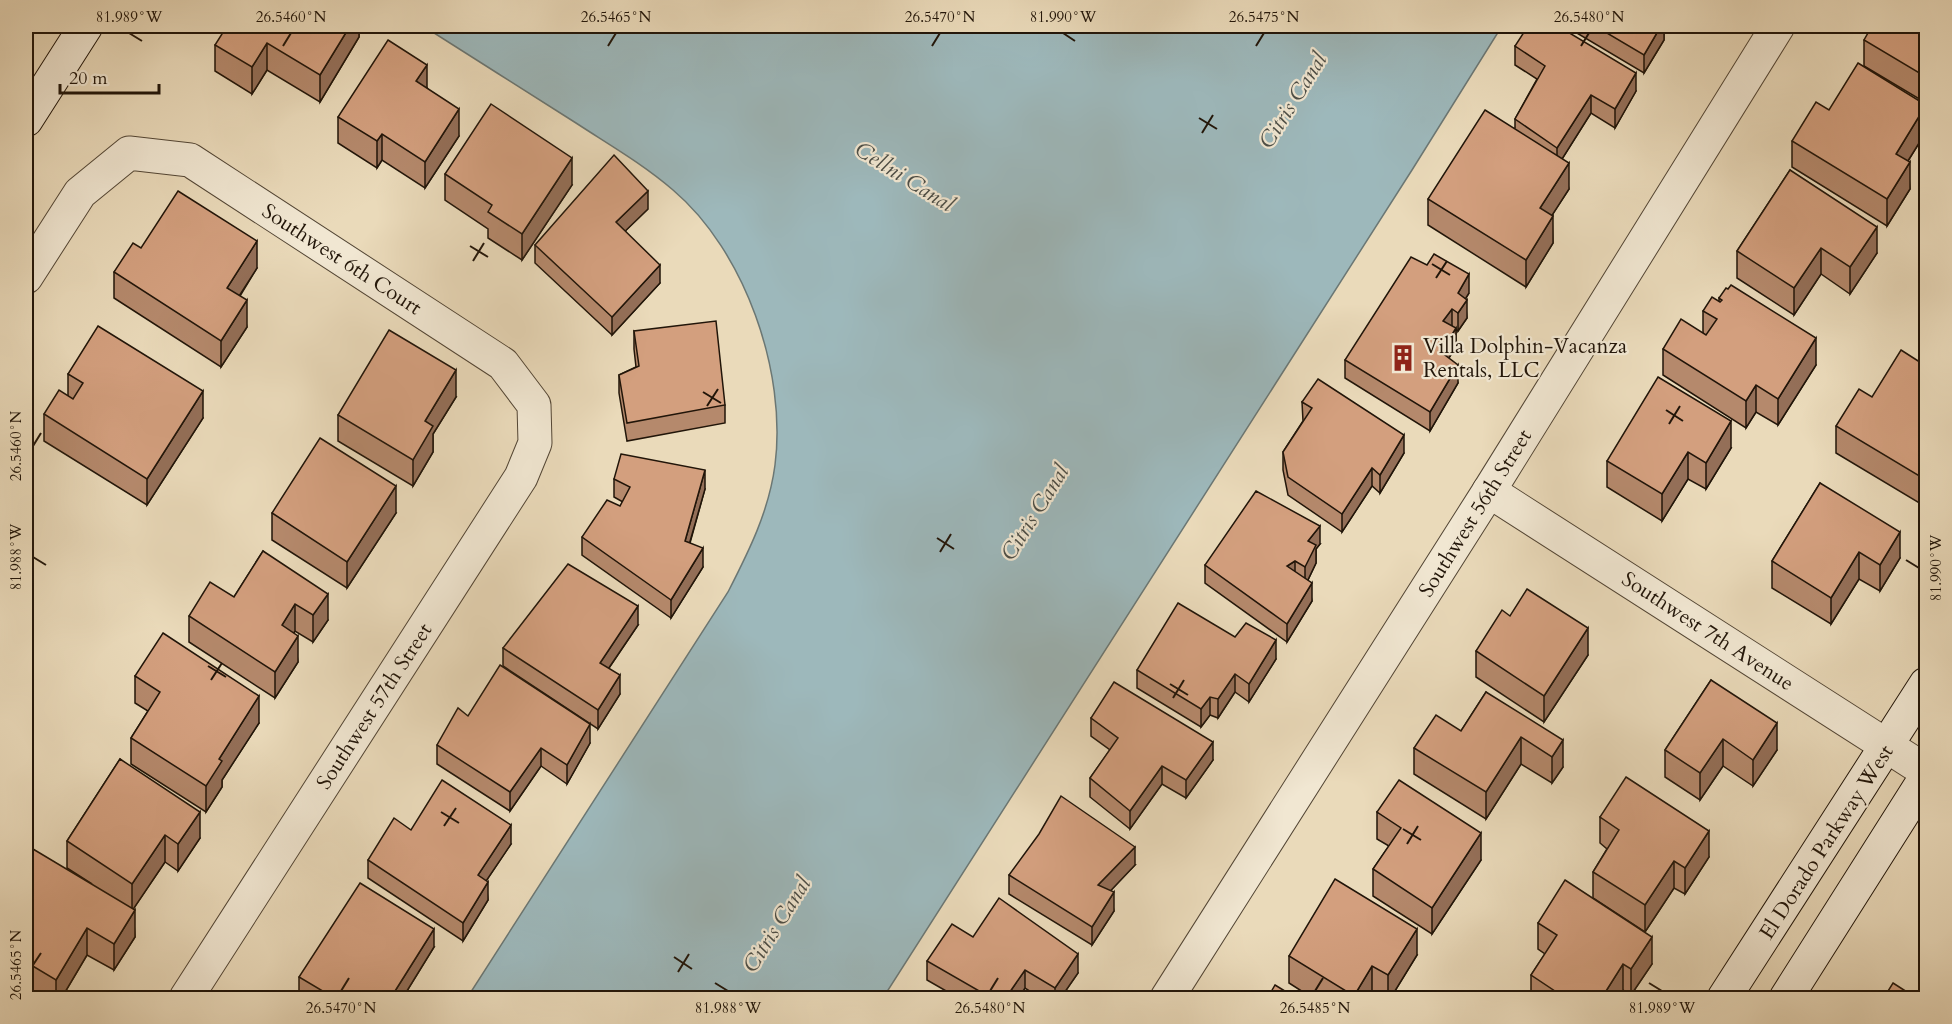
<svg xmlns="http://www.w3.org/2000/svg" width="1952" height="1024" viewBox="0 0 1952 1024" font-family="Cardo,serif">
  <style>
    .water { fill: #9db8bb; stroke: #6b7774; stroke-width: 1.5 }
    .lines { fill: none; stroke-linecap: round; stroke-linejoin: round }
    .street-casing { stroke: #534635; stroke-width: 35 }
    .secondary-casing { stroke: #211509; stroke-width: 35 }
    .street { stroke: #f1e7d2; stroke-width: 33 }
    .secondary { stroke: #f1e7d2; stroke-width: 33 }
    .wall { fill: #b5896c; stroke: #211509; stroke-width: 1.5 }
    .shaded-wall { fill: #946f58; stroke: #211509; stroke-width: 1.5 }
    .building { fill: #d39f7e; stroke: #211509; stroke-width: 1.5 }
    .ticks { fill: none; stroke: #211509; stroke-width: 2 }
    .labels { text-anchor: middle; stroke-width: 4.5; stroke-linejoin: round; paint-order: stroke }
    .street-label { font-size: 21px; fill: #211509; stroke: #f1e7d2 }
    .poi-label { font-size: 21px; fill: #211509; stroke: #f1e7d2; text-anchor: start }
    .water-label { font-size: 22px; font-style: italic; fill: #4c4e47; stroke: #f1e7d2 }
    .neatline { fill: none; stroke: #211509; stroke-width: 2 }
    .ticks-label { font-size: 15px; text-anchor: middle; fill: #211509 }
  </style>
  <rect width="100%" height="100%" fill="#eadaba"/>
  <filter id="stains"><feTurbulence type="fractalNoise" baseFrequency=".00333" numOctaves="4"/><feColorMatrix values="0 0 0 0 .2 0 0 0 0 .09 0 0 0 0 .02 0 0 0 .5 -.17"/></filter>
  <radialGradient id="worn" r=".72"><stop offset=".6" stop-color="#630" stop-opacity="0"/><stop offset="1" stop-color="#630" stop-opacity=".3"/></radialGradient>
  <path class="water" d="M 423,26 L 1502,26 L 1412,170 L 883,998 L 467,998 L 728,592 C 749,551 769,511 775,465 C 787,372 745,251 673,190 C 643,164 608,144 576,123 C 525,91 474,58 423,26 Z"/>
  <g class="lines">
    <defs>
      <g id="street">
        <polyline points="26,277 80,193 129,153 190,160 503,364 534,405 535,443 521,477 186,998"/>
        <polyline points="1489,491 1926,771"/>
        <polyline points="1167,998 1489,491 1778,26"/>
      </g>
      <g id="secondary">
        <polyline points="26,120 86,26"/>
        <polyline points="1724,998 1926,684"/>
        <polyline points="1786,998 1926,777"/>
      </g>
    </defs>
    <use href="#street" class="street-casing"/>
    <use href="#secondary" class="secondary-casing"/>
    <use href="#street" class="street"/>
    <use href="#secondary" class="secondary"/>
  </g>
  <g class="wall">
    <polygon points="359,26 359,37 320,102 267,70 252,94 215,71 215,45"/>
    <polygon points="1565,26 1664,26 1664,40 1644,73"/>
    <polygon points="1926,26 1926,103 1864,66 1864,40"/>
    <polygon points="1515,46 1636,91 1615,128 1591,113 1562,159 1569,189 1552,215 1553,243 1526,287 1428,225 1428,199 1515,128 1515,119 1537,79 1515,65"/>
    <polygon points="427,88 459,136 425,188 382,160 377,168 338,143 338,117"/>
    <polygon points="1829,110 1926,132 1908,161 1910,189 1887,226 1792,167 1792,141"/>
    <polygon points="1790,170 1877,253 1850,294 1821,274 1794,315 1737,278 1737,251"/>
    <polygon points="445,174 572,185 522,260 488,238 488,229 445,200"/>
    <polygon points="648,209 625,231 660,283 612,335 535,263 535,245"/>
    <polygon points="141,248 257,268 240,296 247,327 221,367 114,298 114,272"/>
    <polygon points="1469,293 1465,299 1467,318 1458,331 1456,329 1456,346 1449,358 1458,383 1430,431 1345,378 1345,360"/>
    <polygon points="1719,298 1816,365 1778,425 1756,412 1746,428 1663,375 1663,349 1703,333 1703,311 1719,301"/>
    <polygon points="634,331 725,405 725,423 627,441 619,393 619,375 636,367 634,349"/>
    <polygon points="1926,366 1926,507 1836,453 1836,426 1872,397"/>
    <polygon points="68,374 203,418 147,505 44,441 44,414 68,396"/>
    <polygon points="456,397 433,434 433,452 413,486 338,441 338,415"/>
    <polygon points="1302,402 1404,453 1380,493 1372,486 1342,532 1288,495 1283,470 1283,452 1303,421"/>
    <polygon points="1731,448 1706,489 1688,479 1662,521 1607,487 1607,461"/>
    <polygon points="614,479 705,489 690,543 703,567 671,618 582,555 582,537 620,506 623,502 614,497"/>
    <polygon points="1820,483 1900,558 1880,591 1859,579 1831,624 1772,588 1772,561"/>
    <polygon points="272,513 396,513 347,588 272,540"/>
    <polygon points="1320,544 1316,549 1316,563 1308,580 1312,601 1287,642 1205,583 1205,565"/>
    <polygon points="263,551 328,620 313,642 295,631 294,633 298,662 275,698 189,642 189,616 234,597"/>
    <polygon points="1510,616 1588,655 1544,722 1476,677 1476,651"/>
    <polygon points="638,625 609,668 620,694 598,729 503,666 503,648"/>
    <polygon points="1235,637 1276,659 1249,702 1235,692 1218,718 1210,715 1201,727 1137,688 1137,670"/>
    <polygon points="135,676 259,723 222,780 222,787 206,812 131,764 131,738 148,711 135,703"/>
    <polygon points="1711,680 1777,750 1753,786 1723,766 1700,800 1665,777 1665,750"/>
    <polygon points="1486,692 1563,767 1552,783 1521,764 1486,819 1414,774 1414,748 1461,731"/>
    <polygon points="468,716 590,743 567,784 541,766 510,811 437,764 437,745"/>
    <polygon points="1091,718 1213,760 1186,798 1162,784 1130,829 1090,797 1090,778 1110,750 1091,736"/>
    <polygon points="120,759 200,838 178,871 165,862 133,909 135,937 114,970 87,955 61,999 26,999 26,861 92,884 67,868 67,841"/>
    <polygon points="1377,812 1481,860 1432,934 1373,896 1373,869 1389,846 1377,839"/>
    <polygon points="1600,817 1709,857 1685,894 1674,888 1645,932 1593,898 1593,872 1607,849 1600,843"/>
    <polygon points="411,830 511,844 486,881 488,900 463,941 368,878 368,860"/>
    <polygon points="1135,865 1110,891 1114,911 1092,945 1009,894 1009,875"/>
    <polygon points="1538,923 1652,964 1631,995 1623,990 1618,999 1531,999 1531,975 1545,954 1538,949"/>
    <polygon points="973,937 1078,973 1060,999 1042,999 1025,988 1018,999 960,999 927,980 927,961"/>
    <polygon points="434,947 402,999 305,999 299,995 299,977"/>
    <polygon points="1417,955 1390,999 1383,999 1372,992 1368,999 1314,999 1289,983 1289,956"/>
  </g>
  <g class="shaded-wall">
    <polygon points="350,26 359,26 359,37 320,102 320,75"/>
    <polygon points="1661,26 1664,26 1664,40 1644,73 1644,55"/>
    <polygon points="267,43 267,70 252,94 252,67"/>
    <polygon points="427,65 427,91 416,81"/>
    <polygon points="1636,73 1636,91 1615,128 1615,109"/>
    <polygon points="1591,95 1591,113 1557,167 1557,148"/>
    <polygon points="1926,105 1926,132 1896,180 1896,154"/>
    <polygon points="459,109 459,136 425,188 425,162"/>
    <polygon points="382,134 382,160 377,168 377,141"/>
    <polygon points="572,158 572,185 522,260 522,234"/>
    <polygon points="1910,162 1910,189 1887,226 1887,199"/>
    <polygon points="1569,163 1569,189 1540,234 1540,208"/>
    <polygon points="648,191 648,209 616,240 616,222"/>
    <polygon points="1553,216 1553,243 1526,287 1526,260"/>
    <polygon points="1877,227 1877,253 1850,294 1850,267"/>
    <polygon points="257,241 257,268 227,315 227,288"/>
    <polygon points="1821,248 1821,274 1794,315 1794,288"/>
    <polygon points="660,265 660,283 612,335 612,317"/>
    <polygon points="1469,274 1469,293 1458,311 1458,293"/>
    <polygon points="247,300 247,327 221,367 221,341"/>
    <polygon points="1467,300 1467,318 1458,331 1458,313"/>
    <polygon points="1452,309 1452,327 1443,321"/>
    <polygon points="1456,328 1456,346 1441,371 1441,352"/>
    <polygon points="1816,338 1816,365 1778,425 1778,399"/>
    <polygon points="1458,365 1458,383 1430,431 1430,412"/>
    <polygon points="456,370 456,397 433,434 433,452 413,486 413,460 425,421"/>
    <polygon points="1756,385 1756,412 1746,428 1746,401"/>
    <polygon points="203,391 203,418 147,505 147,479"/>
    <polygon points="1731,421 1731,448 1706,489 1706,463"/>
    <polygon points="1404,435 1404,453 1380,493 1380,475"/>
    <polygon points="1688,452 1688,479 1662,521 1662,494"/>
    <polygon points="1372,468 1372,486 1342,532 1342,514"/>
    <polygon points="705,470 705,489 685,559 685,541"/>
    <polygon points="396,486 396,513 347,588 347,562"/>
    <polygon points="1320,526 1320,544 1316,549 1316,563 1305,586 1305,567 1308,541"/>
    <polygon points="1900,532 1900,558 1880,591 1880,565"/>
    <polygon points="703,548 703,567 671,618 671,600"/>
    <polygon points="1859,552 1859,579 1831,624 1831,598"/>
    <polygon points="1295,561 1295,579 1287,566"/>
    <polygon points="1312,583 1312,601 1287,642 1287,624"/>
    <polygon points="328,594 328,620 313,642 313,615"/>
    <polygon points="295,604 295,631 282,651 282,625"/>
    <polygon points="638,606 638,625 600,681 600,663"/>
    <polygon points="1588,628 1588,655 1544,722 1544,696"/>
    <polygon points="298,636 298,662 275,698 275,672"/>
    <polygon points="1276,640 1276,659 1249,702 1249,684"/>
    <polygon points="1235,674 1235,692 1218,718 1218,699"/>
    <polygon points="620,675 620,694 598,729 598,710"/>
    <polygon points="259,696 259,723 222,780 222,787 206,812 206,786 219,759"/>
    <polygon points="1210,697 1210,715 1201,727 1201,709"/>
    <polygon points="1777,723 1777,750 1753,786 1753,760"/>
    <polygon points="590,724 590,743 567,784 567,765"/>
    <polygon points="1521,737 1521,764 1486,819 1486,792"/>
    <polygon points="1723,739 1723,766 1700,800 1700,773"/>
    <polygon points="1563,740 1563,767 1552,783 1552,757"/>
    <polygon points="1213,742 1213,760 1186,798 1186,780"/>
    <polygon points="541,748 541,766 510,811 510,792"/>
    <polygon points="1162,766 1162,784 1130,829 1130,811"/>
    <polygon points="200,812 200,838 178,871 178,844"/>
    <polygon points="511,825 511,844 478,893 478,875"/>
    <polygon points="1709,831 1709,857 1685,894 1685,868"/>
    <polygon points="1481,833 1481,860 1432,934 1432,908"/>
    <polygon points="165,835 165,862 132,911 132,884"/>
    <polygon points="1135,847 1135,865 1098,904 1098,885"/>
    <polygon points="1674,861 1674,888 1645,932 1645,905"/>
    <polygon points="488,882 488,900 463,941 463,923"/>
    <polygon points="1114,892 1114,911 1092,945 1092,927"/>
    <polygon points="135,910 135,937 114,970 114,944"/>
    <polygon points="87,928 87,955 61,999 56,999 56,980"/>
    <polygon points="434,929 434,947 402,999 390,999"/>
    <polygon points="1417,929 1417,955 1390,999 1388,999 1388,975"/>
    <polygon points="1652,937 1652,964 1631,995 1631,969"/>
    <polygon points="1078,954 1078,973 1060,999 1055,999 1055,988"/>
    <polygon points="1623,964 1623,990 1618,999 1601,999"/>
    <polygon points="1372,966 1372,992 1368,999 1354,999 1354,996"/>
    <polygon points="1025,970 1025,988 1018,999 1005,999"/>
  </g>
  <g class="building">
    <polygon points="227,26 350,26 320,75 267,43 252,67 215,45"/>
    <polygon points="1528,26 1558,26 1636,73 1615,109 1591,95 1557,148 1515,119 1545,66 1515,46"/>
    <polygon points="1595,26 1661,26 1644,55"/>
    <polygon points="1872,26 1926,26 1926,77 1864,40"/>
    <polygon points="388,40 427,65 416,81 459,109 425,162 382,134 377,141 338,117"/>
    <polygon points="1858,63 1926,105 1896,154 1910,162 1887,199 1792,141 1816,102 1829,110"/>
    <polygon points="491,104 572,158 522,234 488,212 492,205 445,174"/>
    <polygon points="1485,110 1569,163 1540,208 1553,216 1526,260 1428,199"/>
    <polygon points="614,155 648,191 616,222 660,265 612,317 535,245"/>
    <polygon points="1790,170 1877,227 1850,267 1821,248 1794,288 1737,251"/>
    <polygon points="178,191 257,241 227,288 247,300 221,341 114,272 133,243 141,248"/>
    <polygon points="1434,254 1469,274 1458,293 1467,300 1458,313 1452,309 1443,321 1456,328 1441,352 1458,365 1430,412 1345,360 1411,257 1427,265"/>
    <polygon points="1731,285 1816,338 1778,399 1756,385 1746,401 1663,349 1681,319 1706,335 1717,319 1703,311 1712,297 1720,302 1722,300 1719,298 1726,288 1728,289"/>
    <polygon points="716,321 725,405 627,423 619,375 639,366 634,331"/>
    <polygon points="98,326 203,391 147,479 44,414 59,390 73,399 83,383 68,374"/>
    <polygon points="389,330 456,370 425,421 433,426 413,460 338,415"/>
    <polygon points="1901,350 1926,366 1926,480 1836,426 1859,389 1872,397"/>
    <polygon points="1658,377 1731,421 1706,463 1688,452 1662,494 1607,461"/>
    <polygon points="1318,379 1404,435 1380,475 1372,468 1342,514 1288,477 1283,452 1312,408 1302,402"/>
    <polygon points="320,438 396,486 347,562 272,513"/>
    <polygon points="621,454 705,470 685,541 703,548 671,600 582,537 607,500 620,506 630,487 614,479"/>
    <polygon points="1820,483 1900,532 1880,565 1859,552 1831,598 1772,561"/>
    <polygon points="1256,491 1320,526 1308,541 1316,545 1305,567 1295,561 1287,566 1312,583 1287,624 1205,565"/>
    <polygon points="263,551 328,594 313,615 295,604 282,625 298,636 275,672 189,616 210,582 234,597"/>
    <polygon points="568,564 638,606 600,663 620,675 598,710 503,648"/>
    <polygon points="1527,589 1588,628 1544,696 1476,651 1502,610 1510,616"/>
    <polygon points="1178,603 1235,637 1246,623 1276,640 1249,684 1235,674 1218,699 1210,697 1201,709 1137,670"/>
    <polygon points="163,633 259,696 219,759 222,761 206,786 131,738 160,692 135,676"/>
    <polygon points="500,665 590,724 567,765 541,748 510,792 437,745 458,708 468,716"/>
    <polygon points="1711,680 1777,723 1753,760 1723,739 1700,773 1665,750"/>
    <polygon points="1114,682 1213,742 1186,780 1162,766 1130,811 1090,778 1118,738 1091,718"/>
    <polygon points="1486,692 1563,740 1552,757 1521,737 1486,792 1414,748 1436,715 1461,731"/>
    <polygon points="120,759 200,812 178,844 165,835 132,884 67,841"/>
    <polygon points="1626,777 1709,831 1685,868 1674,861 1645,905 1593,872 1619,830 1600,817"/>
    <polygon points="442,780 511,825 478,875 488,882 463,923 368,860 394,818 411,830"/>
    <polygon points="1399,780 1481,833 1432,908 1373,869 1401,828 1377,812"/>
    <polygon points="1061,796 1135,847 1098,885 1114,892 1092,927 1009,875 1039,834"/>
    <polygon points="33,849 135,910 114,944 87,928 56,980 26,962 26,861"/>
    <polygon points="1335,879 1417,929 1388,975 1372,966 1354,996 1289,956"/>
    <polygon points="1565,880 1652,937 1631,969 1623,964 1601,999 1567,999 1531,975 1557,935 1538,923"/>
    <polygon points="360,883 434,929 390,999 336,999 299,977"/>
    <polygon points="999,898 1078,954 1055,988 1025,970 1005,999 993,999 927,961 952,924 973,937"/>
    <polygon points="1893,983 1918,999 1883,999"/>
    <polygon points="1275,985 1298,999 1267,999"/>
    <polygon points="26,986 44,999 26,999"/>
  </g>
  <path class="ticks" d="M 129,33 L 142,41M 1063,33 L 1075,41M 283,46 L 291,33M 608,46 L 616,33M 932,46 L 940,33M 1256,46 L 1264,33M 1581,46 L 1589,33M 1199,118 L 1217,129M 1202,133 L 1213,115M 470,246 L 488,257M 473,261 L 484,243M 1432,264 L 1450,275M 1436,278 L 1447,261M 703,392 L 721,403M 707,406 L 718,389M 1666,410 L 1683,421M 1669,424 L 1680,406M 33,446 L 41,433M 937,538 L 954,549M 940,552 L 951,534M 33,557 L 46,565M 1906,560 L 1919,568M 208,666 L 226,677M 211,680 L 222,663M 1170,684 L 1188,695M 1173,698 L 1184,680M 441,812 L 459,823M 444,826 L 456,808M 1403,829 L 1421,840M 1407,844 L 1418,826M 674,957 L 692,969M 33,965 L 41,953M 678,972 L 689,954M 715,983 L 728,991M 1649,983 L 1662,991M 341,991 L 349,978M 990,991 L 998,978M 1315,991 L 1323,978"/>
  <defs>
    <symbol id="building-bare" viewBox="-9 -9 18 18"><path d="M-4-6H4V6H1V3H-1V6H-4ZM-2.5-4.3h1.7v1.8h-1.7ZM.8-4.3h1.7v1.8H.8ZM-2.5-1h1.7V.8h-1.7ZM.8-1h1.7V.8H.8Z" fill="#8f2418" stroke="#f1e7d2" stroke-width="2.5" paint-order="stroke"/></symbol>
  </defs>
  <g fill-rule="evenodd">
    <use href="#building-bare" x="1384" y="339" width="38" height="38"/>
  </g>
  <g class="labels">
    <g class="street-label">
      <text transform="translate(342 259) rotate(33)" y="7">Southwest 6th Court</text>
      <text transform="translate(1475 513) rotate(-58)" y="7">Southwest 56th Street</text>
      <text transform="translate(1708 631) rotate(33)" y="7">Southwest 7th Avenue</text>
      <text transform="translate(374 706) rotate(-57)" y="7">Southwest 57th Street</text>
      <text transform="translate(1826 842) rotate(-57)" y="7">El Dorado Parkway West</text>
    </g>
    <g class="poi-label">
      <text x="1423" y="353">Villa Dolphin-Vacanza<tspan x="1423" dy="24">Rentals, LLC</tspan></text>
    </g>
    <g class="water-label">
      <text transform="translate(1292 100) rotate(-58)" y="8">Citris Canal</text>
      <text transform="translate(905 176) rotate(32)" y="8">Cellni Canal</text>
      <text transform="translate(1034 512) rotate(-58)" y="8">Citris Canal</text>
      <text transform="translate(776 924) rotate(-58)" y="8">Citris Canal</text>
    </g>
  </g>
  <rect width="1952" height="1024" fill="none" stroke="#eadaba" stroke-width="66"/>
  <path d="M60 84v9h99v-9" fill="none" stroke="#211509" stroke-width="3"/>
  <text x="69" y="84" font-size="18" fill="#211509" stroke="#f1e7d2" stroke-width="4.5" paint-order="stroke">20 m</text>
  <rect x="33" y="33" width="1886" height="958" class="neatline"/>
  <g class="ticks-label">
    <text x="129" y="22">81.989°W</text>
    <text x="291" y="22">26.5460°N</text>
    <text x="616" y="22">26.5465°N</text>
    <text x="940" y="22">26.5470°N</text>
    <text x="1063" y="22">81.990°W</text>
    <text x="1264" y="22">26.5475°N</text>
    <text x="1589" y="22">26.5480°N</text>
    <text transform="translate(16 446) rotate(-90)" y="5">26.5460°N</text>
    <text transform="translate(16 557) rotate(-90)" y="5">81.988°W</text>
    <text transform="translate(1936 568) rotate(-90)" y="5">81.990°W</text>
    <text transform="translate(16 965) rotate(-90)" y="5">26.5465°N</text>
    <text x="341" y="1013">26.5470°N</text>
    <text x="728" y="1013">81.988°W</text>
    <text x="990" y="1013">26.5480°N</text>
    <text x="1315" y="1013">26.5485°N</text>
    <text x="1662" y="1013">81.989°W</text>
  </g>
  <rect width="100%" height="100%" filter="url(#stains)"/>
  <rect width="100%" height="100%" fill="url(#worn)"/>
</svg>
